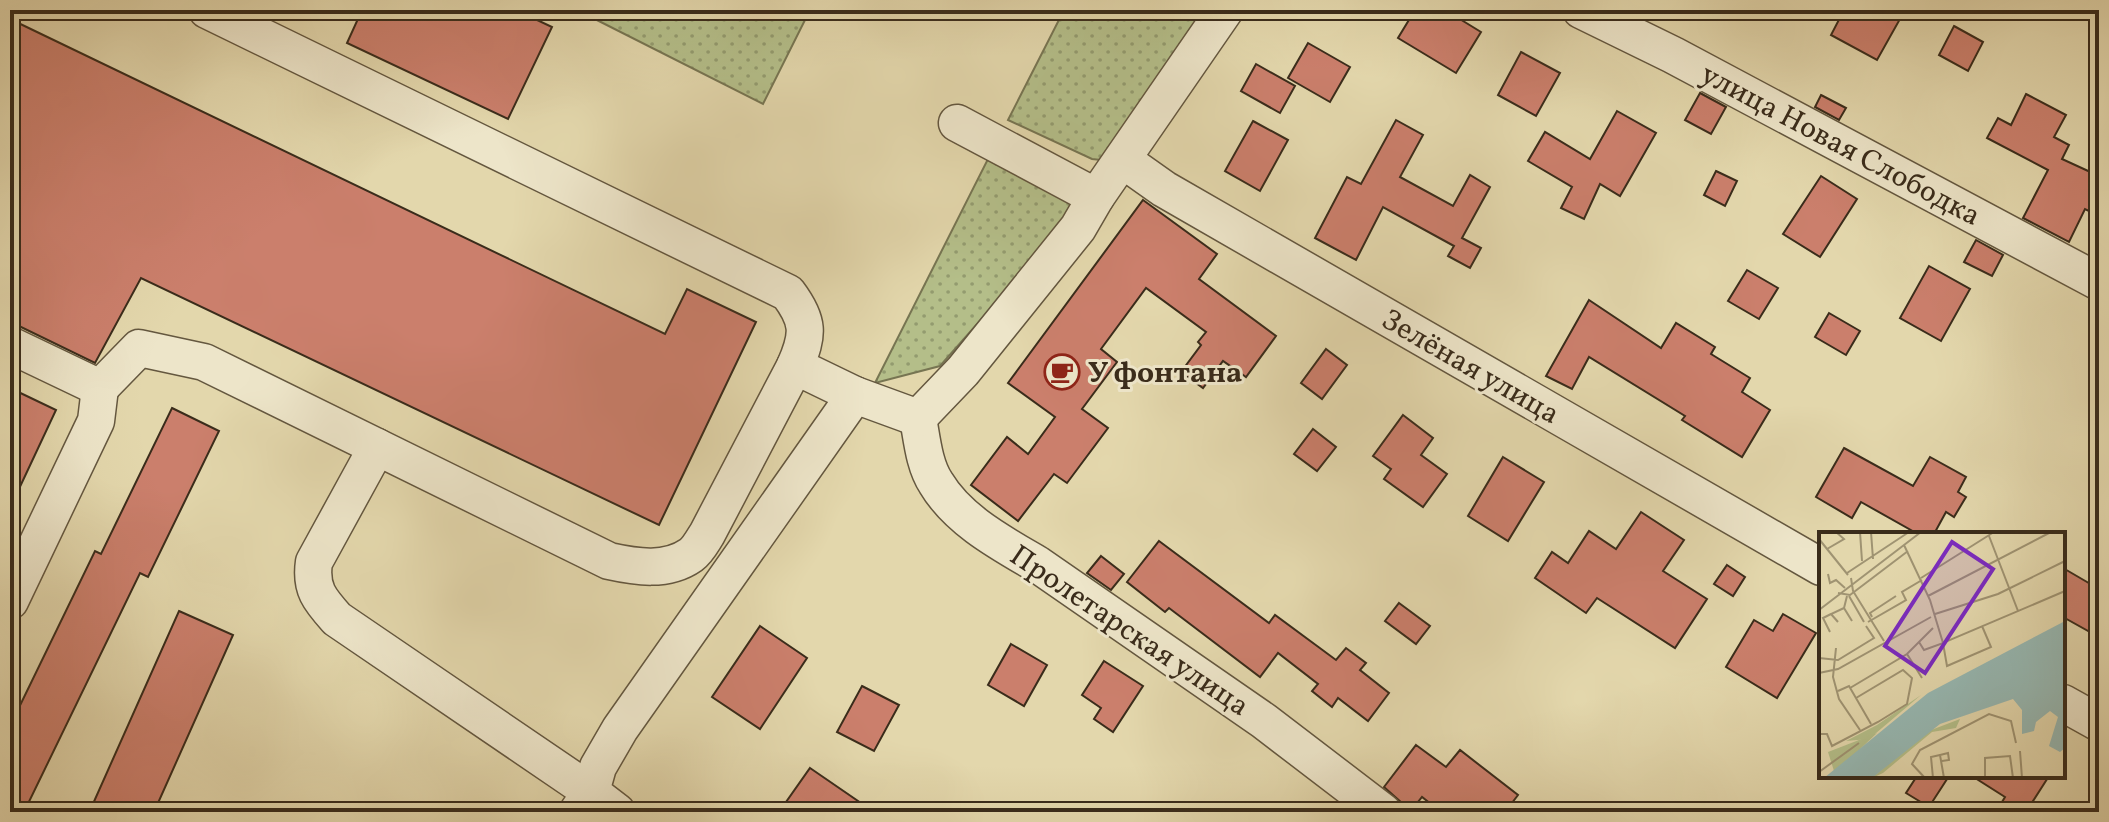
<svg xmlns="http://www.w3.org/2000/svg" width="2109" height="822" viewBox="0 0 2109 822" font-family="Vollkorn,serif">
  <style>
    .green { fill: url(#green-dots); stroke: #777552; stroke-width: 2 }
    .building { fill: #cb7f6c; stroke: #3a2c1b; stroke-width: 2 }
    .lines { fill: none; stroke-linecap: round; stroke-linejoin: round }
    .minor-casing { stroke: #64573f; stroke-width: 39 }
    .minor { stroke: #ede5c9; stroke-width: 36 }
    .labels { text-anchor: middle; stroke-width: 6; stroke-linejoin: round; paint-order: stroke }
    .street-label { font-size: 30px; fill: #3a2c1b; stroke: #ede5c9 }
    .poi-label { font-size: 30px; font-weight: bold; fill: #3a2c1b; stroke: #ede5c9; text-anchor: start }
    .inset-road { fill: none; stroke: #9f9372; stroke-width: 2 }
    .view { fill: #7b2cbf; fill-opacity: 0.15; stroke: #7b2cbf; stroke-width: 4 }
    .inset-edge { fill: none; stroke: #3a2c1b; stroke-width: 4 }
  </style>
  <defs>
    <pattern id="green-dots" width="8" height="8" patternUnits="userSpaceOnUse" patternTransform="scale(2)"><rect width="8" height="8" fill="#b4be89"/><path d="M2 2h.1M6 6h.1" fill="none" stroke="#939b6f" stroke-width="1.8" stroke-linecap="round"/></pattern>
  </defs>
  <rect width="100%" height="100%" fill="#e3d7ac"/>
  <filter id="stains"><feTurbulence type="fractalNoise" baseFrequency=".0025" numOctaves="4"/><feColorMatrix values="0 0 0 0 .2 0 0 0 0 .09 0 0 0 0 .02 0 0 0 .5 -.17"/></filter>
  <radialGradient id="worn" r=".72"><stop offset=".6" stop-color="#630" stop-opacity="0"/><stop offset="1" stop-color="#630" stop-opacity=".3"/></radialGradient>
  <g class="green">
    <polygon points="577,10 810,10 763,104"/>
    <polygon points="1064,10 1217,10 1101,160 1092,159 1008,120"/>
    <polygon points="991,153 1072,196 1071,218 940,366 875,383"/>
  </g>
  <g class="building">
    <polygon points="362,10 516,10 552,27 508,119 347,43"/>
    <polygon points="1415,10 1445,10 1481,32 1456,73 1398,38"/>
    <polygon points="1844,10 1905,10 1877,60 1831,35"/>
    <polygon points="10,19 665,334 687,289 756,322 659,525 141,278 95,363 19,326 10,324"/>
    <polygon points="1954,26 1983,42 1968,71 1939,55"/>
    <polygon points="1308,43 1350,67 1330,102 1288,78"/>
    <polygon points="1521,52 1560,73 1536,116 1498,95"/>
    <polygon points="1256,64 1295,86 1280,113 1241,91"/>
    <polygon points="1700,93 1726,107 1711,134 1685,120"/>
    <polygon points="2026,94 2066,115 2054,137 2069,145 2062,159 2099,176 2099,216 2085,209 2069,242 2023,218 2048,170 1987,138 1998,118 2011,125"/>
    <polygon points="1821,95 1846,108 1839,120 1815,107"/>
    <polygon points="1617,111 1656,133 1620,196 1600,184 1584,219 1561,208 1572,187 1528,161 1545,132 1590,159"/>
    <polygon points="1396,120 1423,135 1400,177 1453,206 1470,175 1490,187 1462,238 1481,248 1470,268 1448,256 1454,246 1383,207 1356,260 1315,238 1347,177 1361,184"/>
    <polygon points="1253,121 1288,140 1260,191 1225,171"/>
    <polygon points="1716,171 1737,181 1725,206 1704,195"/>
    <polygon points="1821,176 1857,199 1820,257 1783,234"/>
    <polygon points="1143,200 1217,254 1199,279 1276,336 1246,377 1223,361 1203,388 1181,372 1201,345 1198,342 1206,332 1146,288 1101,349 1117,362 1082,409 1108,428 1067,483 1054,474 1018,521 971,485 1007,437 1028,454 1055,417 1008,383"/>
    <polygon points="1976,240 2003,255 1992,276 1964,262"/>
    <polygon points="1929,266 1970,289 1941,341 1900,318"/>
    <polygon points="1747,270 1778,288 1759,319 1728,301"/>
    <polygon points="1589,300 1661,348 1676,323 1715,347 1711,354 1750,378 1742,392 1770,410 1742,457 1682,420 1685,416 1589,357 1572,389 1546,376"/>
    <polygon points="1829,313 1860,331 1846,355 1815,337"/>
    <polygon points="1326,349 1347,365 1322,399 1301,383"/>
    <polygon points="10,388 56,410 10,508"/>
    <polygon points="172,408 219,431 148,577 140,573 24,812 10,812 10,726 95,551 101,554"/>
    <polygon points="1403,415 1433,438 1421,455 1447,474 1423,507 1384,479 1391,469 1373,456"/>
    <polygon points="1313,429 1336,447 1317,471 1294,454"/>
    <polygon points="1844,448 1913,486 1930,457 1966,477 1958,492 1966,497 1954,517 1946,512 1934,534 1918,534 1861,502 1852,518 1816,497"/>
    <polygon points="1503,457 1544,482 1508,541 1468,516"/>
    <polygon points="1641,512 1684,540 1663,571 1707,599 1675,648 1597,598 1586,613 1535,578 1552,552 1568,563 1589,531 1616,549"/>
    <polygon points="1159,541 1269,623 1275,615 1336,660 1346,648 1366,663 1360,670 1389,693 1368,721 1338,698 1332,707 1312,691 1318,684 1278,653 1260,677 1169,608 1165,612 1127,582"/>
    <polygon points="1101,556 1124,574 1111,590 1087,573"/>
    <polygon points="1727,565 1745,577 1733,596 1714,584"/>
    <polygon points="2063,568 2099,589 2099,637 2063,617"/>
    <polygon points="1399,603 1430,626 1416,644 1385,621"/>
    <polygon points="179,611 233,635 154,812 106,812 92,806"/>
    <polygon points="1783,614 1816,633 1777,698 1726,667 1754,620 1773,631"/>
    <polygon points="760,626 807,658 760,729 712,697"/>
    <polygon points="1011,644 1047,665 1024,706 988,685"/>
    <polygon points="1104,661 1143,686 1113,732 1094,719 1101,708 1082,695"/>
    <polygon points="862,686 899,705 874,751 837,732"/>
    <polygon points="1416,745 1446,767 1460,750 1518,795 1505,812 1441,812 1422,797 1410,812 1404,812 1402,803 1384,787"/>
    <polygon points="810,768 874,812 779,812"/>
    <polygon points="1917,776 1949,776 1929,807 1906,793"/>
    <polygon points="1972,776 2049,776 2026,812 1996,812 2005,797"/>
  </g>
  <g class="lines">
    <defs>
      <g id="minor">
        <path d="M 207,10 L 788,293 C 809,321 809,334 795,366 L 855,395"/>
        <polyline points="1581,10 1673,55 2099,282"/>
        <polyline points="957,123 1096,197"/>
        <polyline points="1123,160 1164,189 1821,567"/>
        <path d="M 10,345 L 100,388 L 139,348 L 204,362 L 609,561 C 636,567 667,572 691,555 C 698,550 703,540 707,534 L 795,366"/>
        <path d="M 918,418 C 922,439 924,465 936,483 C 958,520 1001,543 1037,564 L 1264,721 L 1383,812"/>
        <polyline points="918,418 963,371 1078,228 1096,197 1225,10"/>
        <path d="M 377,447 L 314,562 C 310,589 320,600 337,619 L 591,792 L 578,811"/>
        <polyline points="10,601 96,421 100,388"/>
        <polyline points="2063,703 2099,723"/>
        <polyline points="617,812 591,792 598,767 620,729 855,395 918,418"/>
      </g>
    </defs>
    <use href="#minor" class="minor-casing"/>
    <use href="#minor" class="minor"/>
  </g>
  <defs>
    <symbol id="cafe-ring" viewBox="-11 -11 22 22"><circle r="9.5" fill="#ede5c9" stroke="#8f2418" stroke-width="1.5"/><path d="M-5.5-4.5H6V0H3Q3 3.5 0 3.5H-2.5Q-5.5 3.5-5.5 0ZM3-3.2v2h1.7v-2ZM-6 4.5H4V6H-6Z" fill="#8f2418"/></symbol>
  </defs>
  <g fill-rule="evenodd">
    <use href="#cafe-ring" x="1042" y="352" width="40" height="40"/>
  </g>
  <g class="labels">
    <g class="street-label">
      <text transform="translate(1841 144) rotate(28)" y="10">улица Новая Слободка</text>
      <text transform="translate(1471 366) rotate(30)" y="10">Зелёная улица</text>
      <text transform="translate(1130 630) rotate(34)" y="10">Пролетарская улица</text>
    </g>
    <g class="poi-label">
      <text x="1088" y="382">У фонтана</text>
    </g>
  </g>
  <g transform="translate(1819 532)">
    <rect width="246" height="246" fill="#e3d7ac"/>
    <path d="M 58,201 L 38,220 L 15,239 L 9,220 Z" fill="#b4be89"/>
    <path d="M 102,163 L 50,207 L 27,209 L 58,193 ZM 141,187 L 137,196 L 113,200 L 64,241 L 53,246 L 107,200 Z" fill="#b4be89"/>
    <path d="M 246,89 L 246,216 L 241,220 L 230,214 L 239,185 L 231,179 L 217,190 L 215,199 L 203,202 L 203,178 L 194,167 L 121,192 L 53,246 L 5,246 L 109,161 Z" fill="#97b8b2"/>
    <path class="inset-road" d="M 41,0 L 43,29M 52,0 L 54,27M 170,4 L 199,79M 0,7 L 29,43M 85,13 L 111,68 L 124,111 L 246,59M 8,17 L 25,7 L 17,0M 28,41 L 90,0M 9,42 L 11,51 L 17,48 L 26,56M 32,46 L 34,59 L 65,109M 102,46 L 175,0M 19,61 L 31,63 L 89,19M 28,64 L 25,76 L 33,89M 30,64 L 45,90M 109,64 L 232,0M 0,78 L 102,0M 116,82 L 179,62 L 246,29M 53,85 L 51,81 L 77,64M 19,90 L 12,82 L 25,76M 49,90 L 87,68 L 83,60 L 103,48M 11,100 L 4,86 L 12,82M 100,110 L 105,118 L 124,111 L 128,134 L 172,115 L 163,94M 17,116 L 14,145 L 20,167 L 41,198M 88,122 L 103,146M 0,126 L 19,128 L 55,106 L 47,94M 0,141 L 19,137 L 112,85M 31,156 L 88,122 L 114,96M 19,159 L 30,154 L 52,192M 0,202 L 8,202 L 13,214 L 59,190 L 88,172 L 93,146 L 84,138 L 37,166M 201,219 L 203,246M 123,229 L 130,228 L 129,221 L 121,223 L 125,246M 0,240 L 40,211M 106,246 L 93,232 L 101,218 L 170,182 L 192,189 L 197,211M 114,246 L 112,225 L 121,223M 166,246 L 166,226 L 191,224 L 194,246"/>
    <path class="view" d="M 133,10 L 174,37 L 106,141 L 66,114 Z"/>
    <rect width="246" height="246" class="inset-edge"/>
  </g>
  <rect width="2109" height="822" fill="none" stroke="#e3d7ac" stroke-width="40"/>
  <rect x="12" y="12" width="2085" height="798" fill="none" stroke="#3a2c1b" stroke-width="4"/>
  <rect x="20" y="20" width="2069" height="782" fill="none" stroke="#3a2c1b" stroke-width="2"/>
  <rect width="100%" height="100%" filter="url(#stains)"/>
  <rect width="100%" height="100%" fill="url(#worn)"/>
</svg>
